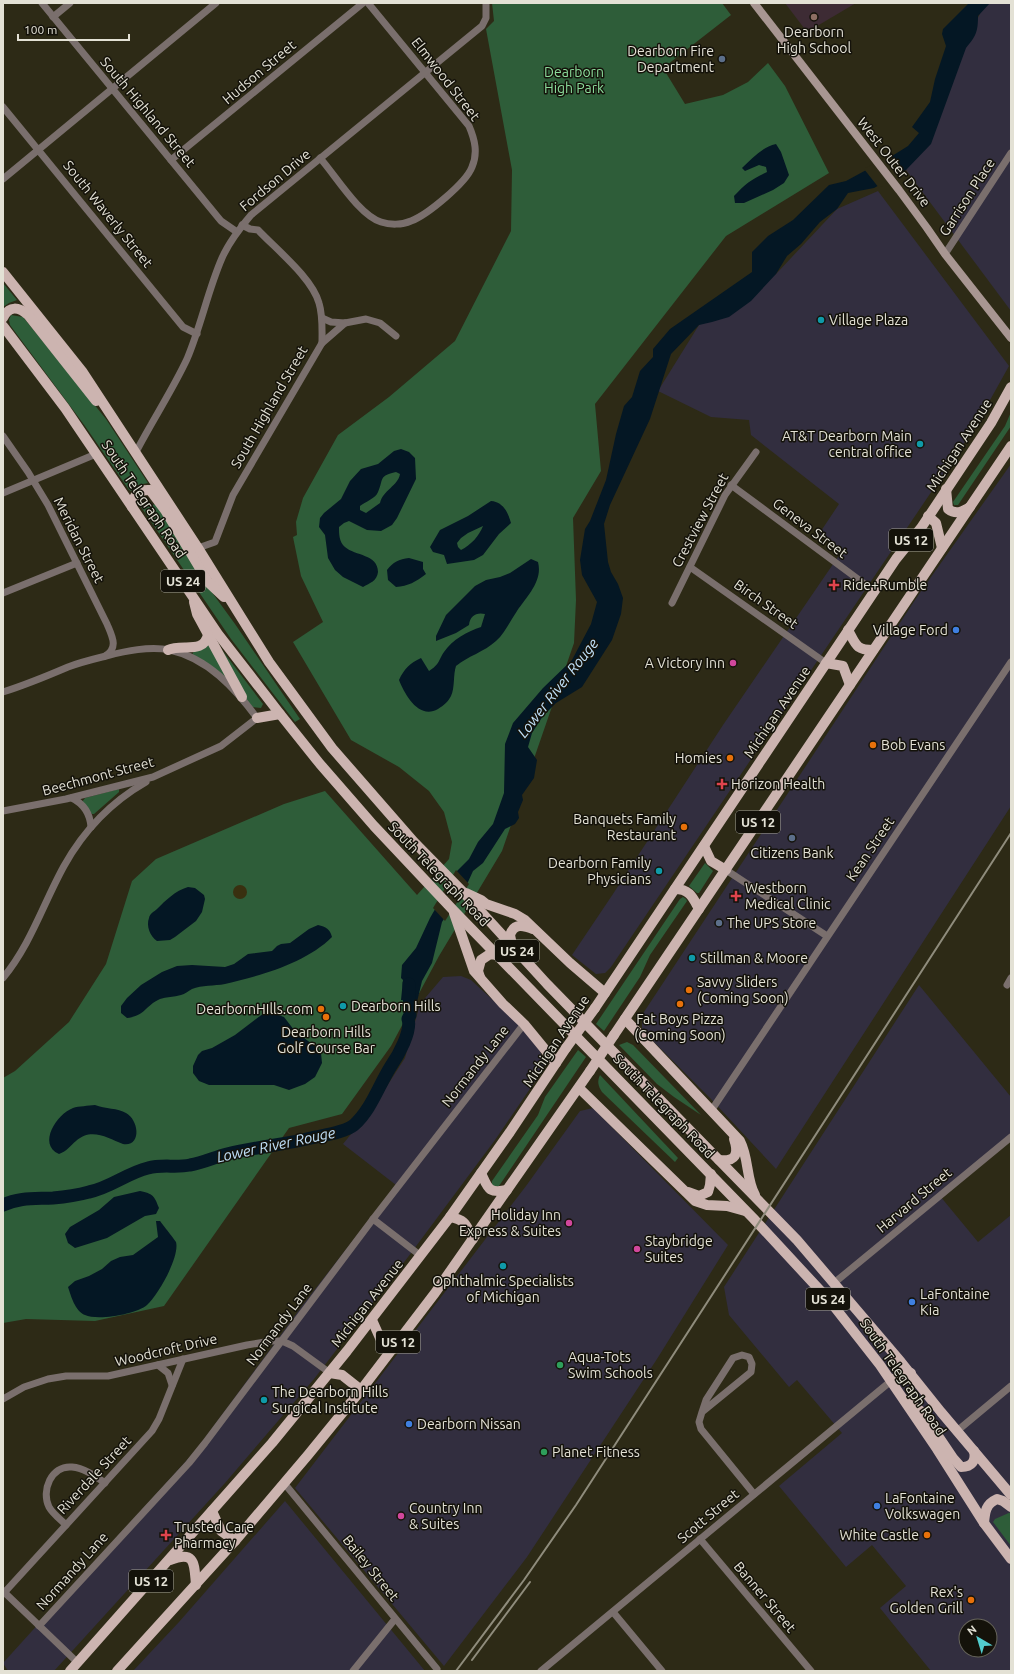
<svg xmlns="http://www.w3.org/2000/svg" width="1014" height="1674" viewBox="0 0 1014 1674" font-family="Ubuntu,sans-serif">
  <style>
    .commercial { fill: #322e3f; fill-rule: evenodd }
    .education { fill: #3d2b34 }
    .green { fill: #2e5d39 }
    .sand { fill: #393010 }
    .water { fill: #041724; fill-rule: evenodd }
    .pier { fill: #2d2a16 }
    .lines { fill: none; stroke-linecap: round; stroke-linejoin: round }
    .river { stroke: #041724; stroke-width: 13 }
    .minor { stroke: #7a6f6d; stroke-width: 7 }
    .secondary { stroke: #a89692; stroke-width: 8 }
    .primary { stroke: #ccb4b0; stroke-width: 10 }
    .rail { stroke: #8f8c7c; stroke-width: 2 }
    .primary-bridge { stroke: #ccb4b0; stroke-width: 10 }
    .education-dot { fill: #8d6e63; stroke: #14120a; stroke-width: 1.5 }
    .service-dot { fill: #5c6f8a; stroke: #14120a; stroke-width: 1.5 }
    .culture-dot { fill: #0f9aa8; stroke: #14120a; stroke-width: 1.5 }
    .health-dot { fill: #e0444e; stroke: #14120a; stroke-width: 1.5 }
    .shop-dot { fill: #3f7fe0; stroke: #14120a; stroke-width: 1.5 }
    .hotel-dot { fill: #d1479c; stroke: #14120a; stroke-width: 1.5 }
    .food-dot { fill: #e8710a; stroke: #14120a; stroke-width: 1.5 }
    .leisure-dot { fill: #2e9e5b; stroke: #14120a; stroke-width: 1.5 }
    .labels { text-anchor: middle; stroke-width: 3; stroke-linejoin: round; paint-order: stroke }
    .shield { fill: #14120a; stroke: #a5a398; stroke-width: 1 }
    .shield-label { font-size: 13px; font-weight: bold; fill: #e3e1d5 }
    .poi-label { font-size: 14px; fill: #e3e1d5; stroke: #14120a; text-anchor: start }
    .street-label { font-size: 14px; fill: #e3e1d5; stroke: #14120a }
    .park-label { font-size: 14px; fill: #8bdc9b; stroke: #14120a }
    .water-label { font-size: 15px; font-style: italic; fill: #c0e1fa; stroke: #14120a }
  </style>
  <rect width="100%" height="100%" fill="#2d2a16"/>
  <g class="commercial">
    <polygon points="985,3 1011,3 1011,311 906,170"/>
    <polygon points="878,191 1009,366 975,427 611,967 605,973 596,974 572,955 613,894 723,725 842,551 819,534 839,504 751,435 749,420 711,417 658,391 699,325 776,274 837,209"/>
    <polygon points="1011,464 1011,806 776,1169 710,1098 642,1030 642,1015 919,594"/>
    <polygon points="461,976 471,980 519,1024 540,1051 545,1064 538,1077 495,1140 408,1257 314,1379 225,1483 54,1671 8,1671 3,1663 196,1450 302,1306 396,1185 343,1144 374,1106 405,1058 420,1004 443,977"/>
    <path d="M 919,985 L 1011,1097 L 1011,1137 L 940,1196 L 978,1242 L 1011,1215 L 1011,1671 L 931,1671 L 880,1608 L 906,1586 L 872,1545 L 846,1567 L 779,1486 L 842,1433 L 797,1380 L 789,1387 L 729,1315 L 724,1287 ZM 966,1626 L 990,1626 L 990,1650 L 966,1650 Z"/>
    <polygon points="593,1108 728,1245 657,1359 527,1557 444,1666 295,1488 526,1186 580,1111"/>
    <polygon points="285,1501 425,1671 133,1671 179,1622"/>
  </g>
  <polygon class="education" points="785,3 856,3 807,32"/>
  <g class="green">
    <polygon points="492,3 722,3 731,15 663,68 685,104 723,95 748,82 768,63 785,86 829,173 726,236 595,404 601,471 573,518 576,600 574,643 502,851 439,956 391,1046 342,1114 289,1128 164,1306 95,1321 26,1319 3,1323 3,1078 15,1071 69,1022 106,964 132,881 156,859 284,804 325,791 417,895 449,859 452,842 444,812 429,791 399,767 351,740 293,642 323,622 301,576 293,537 297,535 296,522 303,498 338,435 389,397 455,341 511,231 512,170 486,29 494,21"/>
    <polygon points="3,283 17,300 9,303 3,307"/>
    <polygon points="11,315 23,317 106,419 148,483 138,485 131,491 129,490 85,426 10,325 9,320"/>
    <polygon points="1011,412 1011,426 958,505 954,505 953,502 1005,426"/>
    <polygon points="157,504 208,587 235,624 300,719 295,722 231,639 141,507"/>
    <polygon points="209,645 227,678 192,655 194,651"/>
    <polygon points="222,650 263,704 261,708 253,707 248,702"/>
    <polygon points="119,789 119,792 94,814 92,814 82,802 85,798"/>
    <polygon points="705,863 713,871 699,893 697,893 689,886"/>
    <polygon points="683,897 686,899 687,901 650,955 640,977 604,1031 596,1024 680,899"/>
    <polygon points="627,1042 633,1045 701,1115 674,1097 657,1084 619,1045"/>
    <polygon points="578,1050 586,1057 499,1186 495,1187 492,1185 492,1181 538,1115 545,1097"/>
    <path d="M 600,1075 L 678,1158 L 675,1162 L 602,1092 C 598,1086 597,1081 600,1075 Z"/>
    <polygon points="1011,1512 1011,1546 993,1522 995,1519"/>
  </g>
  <circle class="sand" cx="240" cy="892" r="7"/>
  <g class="water">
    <path d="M 969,3 L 990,3 L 978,16 C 978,32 976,36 966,48 L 931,144 L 906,170 L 874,188 L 848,193 L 837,209 L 820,222 L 801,244 L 787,256 L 776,274 L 751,301 L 729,317 L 712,322 L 699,325 L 671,354 L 650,419 L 610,505 L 604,524 L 608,562 L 611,572 L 618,584 L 623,598 L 621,614 L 612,640 L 582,687 L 556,703 L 543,716 L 532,733 L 528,747 L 537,760 L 534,778 L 522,795 L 523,800 L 518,812 L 519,818 L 515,824 L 505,829 L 483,863 L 473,871 L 468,882 L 442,922 L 432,963 L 422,981 L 417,1002 L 401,1000 L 403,980 L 401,978 L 402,965 L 416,948 L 430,918 L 457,871 L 469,859 L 478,842 L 493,824 L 504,793 L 505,744 L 513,723 L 543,688 L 572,660 L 591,624 L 597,602 L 582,575 L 580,560 L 585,529 L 590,521 L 606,480 L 616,434 L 624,406 L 632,397 L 640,371 L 653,357 L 653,349 L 670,329 L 752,272 L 752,252 L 768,236 L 793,220 L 829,185 L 846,181 L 892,156 L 908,146 L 919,133 L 912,127 L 930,102 L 935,79 L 946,46 L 942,34 L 943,29 Z"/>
    <path d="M 776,144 L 781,152 L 789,175 L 784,183 L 773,190 L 744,203 L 735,203 L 734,196 C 746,183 752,179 767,172 L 766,167 L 759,165 L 745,171 L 742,168 C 752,159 762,147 776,144 Z"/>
    <path d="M 401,449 L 409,452 L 415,458 L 416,479 L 397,518 L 392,525 L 381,531 L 367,530 L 349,521 L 344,523 L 339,527 C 339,534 339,542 345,547 C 355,556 378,554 378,572 C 377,581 370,583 363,587 L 343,577 L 335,570 L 328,558 L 325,535 L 319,527 L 320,518 L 324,513 L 341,499 L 350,481 L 361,469 L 378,464 L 394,451 ZM 396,472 L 400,474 C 398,486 383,490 380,503 L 366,513 L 360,510 L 360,506 C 365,502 376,498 378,492 C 384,479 378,476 396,472 Z"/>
    <path d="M 491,501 C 503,502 508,512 511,523 L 499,534 L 483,555 L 474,560 L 447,564 L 444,555 L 433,552 L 430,547 L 440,530 L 468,516 ZM 483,526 C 479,536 471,545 461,550 L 458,547 L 457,543 L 461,538 L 468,533 Z"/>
    <path d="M 409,558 L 423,562 L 423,569 L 426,574 C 416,582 408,586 396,587 L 388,580 L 387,570 C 393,562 399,559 409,558 Z"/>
    <path d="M 531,559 L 538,562 C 543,581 527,596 517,611 C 510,621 505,633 496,641 C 484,652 468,656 456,666 C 453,675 455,688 451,696 C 448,702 444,705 438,709 C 419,720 405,695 399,680 C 404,669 410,663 421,658 L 429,671 C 440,664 438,661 444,652 C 452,640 468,631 481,627 L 485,614 C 476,612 470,616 469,625 L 456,633 L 436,641 L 436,636 L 446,615 L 475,586 L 486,580 L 500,577 L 510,573 Z"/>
    <path d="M 188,887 L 195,888 L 204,895 L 205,899 L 202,912 L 196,921 L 175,937 L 170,940 L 157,941 C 150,936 146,926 149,918 C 150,913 154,912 157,909 C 166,900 175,891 188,887 Z"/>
    <path d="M 318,925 C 326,927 330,929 332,937 C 306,963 260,976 225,984 C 214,986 202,985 192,989 C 188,991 185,994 181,995 C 174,997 166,997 160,999 C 146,1005 145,1016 127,1018 L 121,1013 L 121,1006 L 127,998 L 141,985 L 162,972 L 177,966 L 192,965 L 225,967 L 234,964 L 248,954 L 272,951 L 277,946 L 281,944 L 290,943 L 309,929 Z"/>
    <polygon points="270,1012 284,1017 294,1030 317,1048 321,1053 322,1063 315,1077 305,1084 289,1090 274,1085 209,1085 199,1081 193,1073 193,1066 198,1055 202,1051 212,1048 235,1035 264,1013"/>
    <path d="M 95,1105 C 105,1109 118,1108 126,1113 C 139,1120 142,1147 123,1144 C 108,1138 91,1127 76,1141 C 70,1146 67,1151 59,1154 C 37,1144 57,1114 73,1108 C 79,1106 88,1106 95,1105 Z"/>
    <path d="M 140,1191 C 153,1194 154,1195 159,1208 L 156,1214 L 145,1216 L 107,1238 L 75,1248 L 68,1243 L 65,1234 L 70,1227 L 99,1210 L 114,1197 Z"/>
    <path d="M 156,1221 L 160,1221 C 163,1225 175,1240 176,1242 C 180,1257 158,1295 147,1305 C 137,1314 98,1321 85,1315 C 75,1311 71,1296 68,1287 L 75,1281 L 89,1276 L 102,1269 L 111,1261 L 120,1257 L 133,1255 L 158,1237 Z"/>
  </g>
  <g class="pier">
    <polygon points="890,155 904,173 879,188 864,169"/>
    <polygon points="456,870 469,884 445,921 433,908"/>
  </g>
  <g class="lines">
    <path class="river" d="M 3,1205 C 20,1197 36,1199 53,1198 C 65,1197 78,1195 89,1192 C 110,1188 127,1173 148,1168 C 162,1164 176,1168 190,1165 C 203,1163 215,1157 227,1154 C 255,1147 283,1145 311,1138 C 323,1135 344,1133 354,1125 C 371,1110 379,1085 391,1066 C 398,1056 412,1031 408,1019 L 410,1015 L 409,984"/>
    <g class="minor">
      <polyline points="42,3 221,221 237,232"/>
      <polyline points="53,17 70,3"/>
      <polyline points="3,107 183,327 197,334"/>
      <path d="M 320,158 C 336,176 359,215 381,222 C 390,225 402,225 411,221 C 427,215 466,183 472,167 C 478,153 475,140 469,126 L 368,3"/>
      <polyline points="171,160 363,3"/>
      <polyline points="3,179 216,3"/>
      <polyline points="945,254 1011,153"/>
      <polyline points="322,318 331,322 345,323 366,319 380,323 396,336"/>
      <polyline points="322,343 345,323"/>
      <path d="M 3,436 L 28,472 L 48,505 L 107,624 C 112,636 119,648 105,656"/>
      <path d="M 136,452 C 152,421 172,391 187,359 C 201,326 208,290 222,258 C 229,242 240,228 251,215 L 482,26 L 486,18 L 486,3"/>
      <polyline points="731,485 874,591"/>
      <polyline points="3,493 96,454"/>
      <path d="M 198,548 L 215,542 L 233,495 L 322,343 C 322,330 323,316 319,303 C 312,278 277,250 258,230 L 250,229 L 242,225"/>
      <polyline points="690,567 826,663"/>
      <polyline points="3,593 77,563"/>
      <polyline points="672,603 725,495 756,452"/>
      <path d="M 3,692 C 25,685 47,676 68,667 C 81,662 94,659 106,656 C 126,651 149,646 170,650 C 207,658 235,688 257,718 L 221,746 L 153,777 L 66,799 L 3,811"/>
      <path d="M 72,798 C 84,804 90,813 91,827"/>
      <polyline points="726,870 827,936"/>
      <path d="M 3,978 C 31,944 43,904 64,866 C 84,830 111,802 146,782"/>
      <polyline points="1007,985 1011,978"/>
      <polyline points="711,1111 1011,662"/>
      <polyline points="373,1219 421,1256"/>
      <polyline points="834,1283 1011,1137"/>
      <polyline points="158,1365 168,1373 172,1385"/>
      <polyline points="3,1399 24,1387 48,1379 66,1376 108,1376 247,1345 271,1341 282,1341 293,1346 330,1373"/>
      <polyline points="702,1412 706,1400 733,1358 742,1355 749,1357 752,1364 751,1372 702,1412 699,1422 701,1429 754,1494"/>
      <polyline points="957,1431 1011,1386"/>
      <polyline points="284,1483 437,1669"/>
      <path d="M 66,1525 C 61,1520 53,1514 49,1507 C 41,1491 51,1465 72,1467 C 84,1468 95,1476 105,1483"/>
      <polyline points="700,1539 811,1671"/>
      <polyline points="3,1591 78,1663"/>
      <polyline points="3,1594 152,1431 159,1419 183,1359"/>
      <polyline points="613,1612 662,1671"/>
      <polyline points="39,1626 189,1463 205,1443 373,1219 524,1024"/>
      <polyline points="353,1671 395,1619"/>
      <polyline points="541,1671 891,1381"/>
    </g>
    <polyline class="secondary" points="754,3 899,190 927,228 945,254 1011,338"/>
    <g class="primary">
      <polyline points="3,272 82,371 198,548 269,662 332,748 414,842 463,892 547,984 797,1240 901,1362 941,1412 1011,1495"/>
      <path d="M 3,318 C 9,305 19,307 28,315 L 96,401"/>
      <polyline points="3,326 65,408 218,634 280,714 320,764 374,826 454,911 753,1218 829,1300 880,1365 937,1449 984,1523 1011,1559"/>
      <path d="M 946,489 L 948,509 C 956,515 962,512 970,507"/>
      <path d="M 132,507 C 133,496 138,489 150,490 L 165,510 L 208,582 L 224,597"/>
      <polyline points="928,516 936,523 942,548"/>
      <polyline points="194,602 197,614 242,697"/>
      <path d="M 848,630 C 856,645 856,650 873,650"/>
      <path d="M 168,650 C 182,643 203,655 208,635"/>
      <polyline points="826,663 843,666 850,685"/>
      <polyline points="257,718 280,714"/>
      <polyline points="704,846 711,861 726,870"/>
      <path d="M 675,889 C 690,889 693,898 699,909"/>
      <polyline points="466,893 481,900 486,904 515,914 525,920 570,963 605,993"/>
      <polyline points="454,913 474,971 503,1004 524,1024 556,1063"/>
      <path d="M 512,945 L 510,935 C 514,923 523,925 533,929"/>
      <polyline points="480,977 478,971 481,960 490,954 497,955"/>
      <polyline points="595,1008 896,559 921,528 991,423 1011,387"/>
      <path d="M 625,1019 L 740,1141 C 749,1158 746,1179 755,1195"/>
      <polyline points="614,1035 1011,446"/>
      <polyline points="579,1088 695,1201 707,1205 727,1206 745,1211"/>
      <path d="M 719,1160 C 736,1162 739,1154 734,1139"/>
      <path d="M 481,1173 C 488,1188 488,1194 507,1190"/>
      <polyline points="688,1192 699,1196 708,1192 710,1185 711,1174"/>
      <path d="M 450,1217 C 466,1220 466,1225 473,1239"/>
      <polyline points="372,1320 380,1338 393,1349"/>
      <polyline points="330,1373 342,1375 361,1390"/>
      <polyline points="891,1381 901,1374 911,1373"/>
      <path d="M 906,1400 L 922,1412 L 953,1458 L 961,1467 C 972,1467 976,1461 974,1451"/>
      <polyline points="212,1511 221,1531 235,1541"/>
      <path d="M 984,1523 C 985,1511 986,1504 997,1499 L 1003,1501 L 1011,1507"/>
      <path d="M 170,1560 C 196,1550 194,1564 196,1585"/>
      <polyline points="70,1671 272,1443 347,1351 450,1217 510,1132 566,1048"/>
      <polyline points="117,1671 235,1541 308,1455 361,1390 435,1293 590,1071"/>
    </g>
    <g class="rail">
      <polyline points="472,1660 530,1582"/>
      <polyline points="456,1671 524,1580 576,1505 1011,833"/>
    </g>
    <g class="primary-bridge">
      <polyline points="566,1048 595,1008"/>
      <polyline points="590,1071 614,1035"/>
    </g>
  </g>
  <circle class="education-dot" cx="814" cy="17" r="4"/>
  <g class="service-dot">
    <circle cx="722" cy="59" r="4"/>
    <circle cx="792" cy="838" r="4"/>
    <circle cx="719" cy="923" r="4"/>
  </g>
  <g class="culture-dot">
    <circle cx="821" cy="320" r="4"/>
    <circle cx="920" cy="444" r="4"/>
    <circle cx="659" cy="871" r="4"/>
    <circle cx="692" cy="958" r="4"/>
    <circle cx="343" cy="1006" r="4"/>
    <circle cx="503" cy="1266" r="4"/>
    <circle cx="264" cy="1400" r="4"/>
  </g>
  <g class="health-dot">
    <path d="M832 579h4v4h4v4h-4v4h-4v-4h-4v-4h4z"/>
    <path d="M720 778h4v4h4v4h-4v4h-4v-4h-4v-4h4z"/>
    <path d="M734 890h4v4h4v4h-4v4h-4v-4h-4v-4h4z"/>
    <path d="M164 1529h4v4h4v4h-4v4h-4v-4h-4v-4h4z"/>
  </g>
  <g class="shop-dot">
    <circle cx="956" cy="630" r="4"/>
    <circle cx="912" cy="1302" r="4"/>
    <circle cx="409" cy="1424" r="4"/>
    <circle cx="877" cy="1506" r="4"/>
  </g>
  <g class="hotel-dot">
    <circle cx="733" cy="663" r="4"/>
    <circle cx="569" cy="1223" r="4"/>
    <circle cx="637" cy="1249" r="4"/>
    <circle cx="401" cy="1516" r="4"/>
  </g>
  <g class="food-dot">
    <circle cx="873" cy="745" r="4"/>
    <circle cx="730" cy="758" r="4"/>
    <circle cx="684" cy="827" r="4"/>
    <circle cx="689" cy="990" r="4"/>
    <circle cx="680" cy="1004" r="4"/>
    <circle cx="321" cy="1009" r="4"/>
    <circle cx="326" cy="1017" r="4"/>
    <circle cx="927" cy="1535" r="4"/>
    <circle cx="971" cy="1600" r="4"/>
  </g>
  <g class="leisure-dot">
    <circle cx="560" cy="1365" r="4"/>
    <circle cx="544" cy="1452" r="4"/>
  </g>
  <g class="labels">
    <g class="shield">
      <rect x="889" y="529" width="44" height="22" rx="3"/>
      <rect x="161" y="570" width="44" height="22" rx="3"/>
      <rect x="736" y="811" width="44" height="22" rx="3"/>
      <rect x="495" y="940" width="44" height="22" rx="3"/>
      <rect x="806" y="1288" width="44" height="22" rx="3"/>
      <rect x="376" y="1331" width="44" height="22" rx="3"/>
      <rect x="129" y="1570" width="44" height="22" rx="3"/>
    </g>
    <g class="shield-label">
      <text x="911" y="545">US 12</text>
      <text x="183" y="586">US 24</text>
      <text x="758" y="827">US 12</text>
      <text x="517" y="956">US 24</text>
      <text x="828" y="1304">US 24</text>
      <text x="398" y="1347">US 12</text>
      <text x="151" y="1586">US 12</text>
    </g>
    <g class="poi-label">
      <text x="814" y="37" text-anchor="middle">Dearborn<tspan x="814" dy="16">High School</tspan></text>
      <text x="714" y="56" text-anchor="end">Dearborn Fire<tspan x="714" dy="16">Department</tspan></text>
      <text x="829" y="325">Village Plaza</text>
      <text x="912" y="441" text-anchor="end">AT&amp;T Dearborn Main<tspan x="912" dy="16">central office</tspan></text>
      <text x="843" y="590">Ride+Rumble</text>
      <text x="948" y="635" text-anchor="end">Village Ford</text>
      <text x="725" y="668" text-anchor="end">A Victory Inn</text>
      <text x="881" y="750">Bob Evans</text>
      <text x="722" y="763" text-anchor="end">Homies</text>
      <text x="731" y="789">Horizon Health</text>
      <text x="676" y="824" text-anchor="end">Banquets Family<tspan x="676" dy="16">Restaurant</tspan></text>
      <text x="792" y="858" text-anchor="middle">Citizens Bank</text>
      <text x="651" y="868" text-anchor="end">Dearborn Family<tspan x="651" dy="16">Physicians</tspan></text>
      <text x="745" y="893">Westborn<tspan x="745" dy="16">Medical Clinic</tspan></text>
      <text x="727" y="928">The UPS Store</text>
      <text x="700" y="963">Stillman &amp; Moore</text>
      <text x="697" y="987">Savvy Sliders<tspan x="697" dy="16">(Coming Soon)</tspan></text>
      <text x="351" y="1011">Dearborn Hills</text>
      <text x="313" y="1014" text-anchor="end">DearbornHIlls.com</text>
      <text x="680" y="1024" text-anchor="middle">Fat Boys Pizza<tspan x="680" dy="16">(Coming Soon)</tspan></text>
      <text x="326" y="1037" text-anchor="middle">Dearborn Hills<tspan x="326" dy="16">Golf Course Bar</tspan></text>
      <text x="561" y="1220" text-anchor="end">Holiday Inn<tspan x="561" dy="16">Express &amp; Suites</tspan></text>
      <text x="645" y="1246">Staybridge<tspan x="645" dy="16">Suites</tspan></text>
      <text x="503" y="1286" text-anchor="middle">Ophthalmic Specialists<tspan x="503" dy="16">of Michigan</tspan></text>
      <text x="920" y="1299">LaFontaine<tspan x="920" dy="16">Kia</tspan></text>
      <text x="568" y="1362">Aqua-Tots<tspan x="568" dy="16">Swim Schools</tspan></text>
      <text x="272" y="1397">The Dearborn Hills<tspan x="272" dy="16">Surgical Institute</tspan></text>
      <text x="417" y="1429">Dearborn Nissan</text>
      <text x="552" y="1457">Planet Fitness</text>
      <text x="885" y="1503">LaFontaine<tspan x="885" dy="16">Volkswagen</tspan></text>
      <text x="409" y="1513">Country Inn<tspan x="409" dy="16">&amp; Suites</tspan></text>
      <text x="174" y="1532">Trusted Care<tspan x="174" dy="16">Pharmacy</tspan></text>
      <text x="919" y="1540" text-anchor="end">White Castle</text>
      <text x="963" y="1597" text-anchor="end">Rex's<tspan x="963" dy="16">Golden Grill</tspan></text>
    </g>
    <g class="street-label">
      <text transform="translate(259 72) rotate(-40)" y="5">Hudson Street</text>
      <text transform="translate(446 79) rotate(52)" y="5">Elmwood Street</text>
      <text transform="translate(148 112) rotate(50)" y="5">South Highland Street</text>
      <text transform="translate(894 162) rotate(52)" y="5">West Outer Drive</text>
      <text transform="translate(275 180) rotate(-40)" y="5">Fordson Drive</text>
      <text transform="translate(967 197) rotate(-57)" y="5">Garrison Place</text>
      <text transform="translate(108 214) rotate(51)" y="5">South Waverly Street</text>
      <text transform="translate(269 407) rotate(-60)" y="5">South Highland Street</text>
      <text transform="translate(959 445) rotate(-57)" y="5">Michigan Avenue</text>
      <text transform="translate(144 499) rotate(56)" y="5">South Telegraph Road</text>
      <text transform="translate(700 520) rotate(-62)" y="5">Crestview Street</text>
      <text transform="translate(810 528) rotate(37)" y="5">Geneva Street</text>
      <text transform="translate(79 540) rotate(63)" y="5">Meridan Street</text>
      <text transform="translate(766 604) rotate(35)" y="5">Birch Street</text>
      <text transform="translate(777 712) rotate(-56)" y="5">Michigan Avenue</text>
      <text transform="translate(98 776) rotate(-15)" y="5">Beechmont Street</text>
      <text transform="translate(870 849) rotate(-56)" y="5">Kean Street</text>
      <text transform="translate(439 874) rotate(46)" y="5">South Telegraph Road</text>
      <text transform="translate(556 1041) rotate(-56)" y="5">Michigan Avenue</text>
      <text transform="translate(475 1066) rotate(-52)" y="5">Normandy Lane</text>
      <text transform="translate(664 1106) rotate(46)" y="5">South Telegraph Road</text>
      <text transform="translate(914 1200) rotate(-40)" y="5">Harvard Street</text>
      <text transform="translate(367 1303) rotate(-52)" y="5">Michigan Avenue</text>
      <text transform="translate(279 1324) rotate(-53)" y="5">Normandy Lane</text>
      <text transform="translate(166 1350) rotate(-13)" y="5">Woodcroft Drive</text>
      <text transform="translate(903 1377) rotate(55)" y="5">South Telegraph Road</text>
      <text transform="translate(94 1475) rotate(-47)" y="5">Riverdale Street</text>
      <text transform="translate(708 1516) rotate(-40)" y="5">Scott Street</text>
      <text transform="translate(371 1568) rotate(51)" y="5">Bailey Street</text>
      <text transform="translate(72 1571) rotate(-48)" y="5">Normandy Lane</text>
      <text transform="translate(765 1597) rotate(50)" y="5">Banner Street</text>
    </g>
    <g class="park-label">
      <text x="574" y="77">Dearborn<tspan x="574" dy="16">High Park</tspan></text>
    </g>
    <g class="water-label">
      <text transform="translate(558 688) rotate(-52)" y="5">Lower River Rouge</text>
      <text transform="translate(276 1145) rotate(-12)" y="5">Lower River Rouge</text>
    </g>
  </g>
  <rect width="1014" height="1674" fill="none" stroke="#e3e1d5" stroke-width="8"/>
  <g transform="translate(978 1638) rotate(322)"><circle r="19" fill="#14120a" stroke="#67655b"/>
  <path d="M0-3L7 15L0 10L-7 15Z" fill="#52cdcf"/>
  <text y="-6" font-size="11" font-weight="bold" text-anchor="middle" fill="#e3e1d5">N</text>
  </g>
  <path d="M18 34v6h111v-6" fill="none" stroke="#e3e1d5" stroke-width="2"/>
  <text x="24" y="34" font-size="12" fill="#e3e1d5" stroke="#14120a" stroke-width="3" paint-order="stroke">100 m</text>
</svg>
